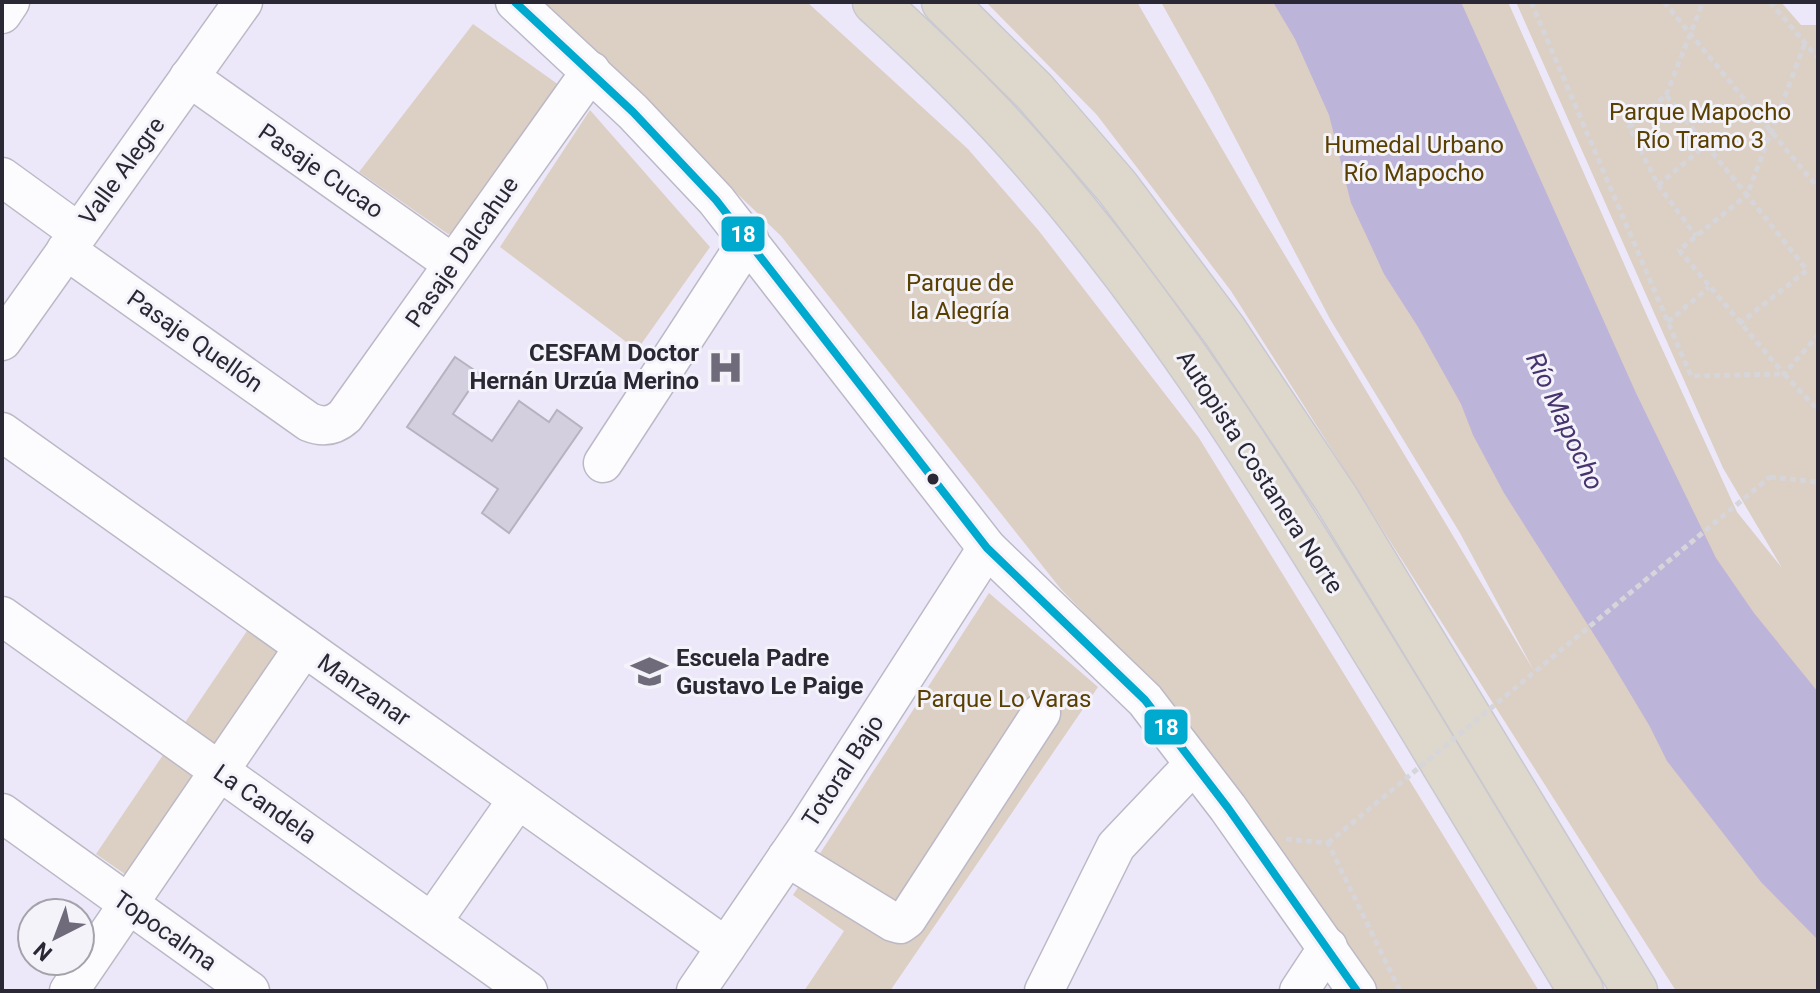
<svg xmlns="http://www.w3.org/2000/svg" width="1820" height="993" viewBox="0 0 1820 993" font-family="Roboto,sans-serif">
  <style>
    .green { fill: #dccfc4 }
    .water { fill: #bdb4da }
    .building { fill: #d3cfde; stroke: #b6b2c0; stroke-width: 2 }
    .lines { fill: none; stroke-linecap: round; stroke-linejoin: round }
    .minor-casing { stroke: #bcb9c6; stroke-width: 41 }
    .highway-casing { stroke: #c9c8d0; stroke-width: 47 }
    .path { stroke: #d6d5da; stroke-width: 5; stroke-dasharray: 6 4; stroke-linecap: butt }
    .minor { stroke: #fcfcfe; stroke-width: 38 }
    .highway { stroke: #ded7cb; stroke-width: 44 }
    .path-bridge { stroke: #d6d5da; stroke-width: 5; stroke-dasharray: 6 4; stroke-linecap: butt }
    .bus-1-casing { stroke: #f4f3fa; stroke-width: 14 }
    .bus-1 { stroke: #00a9ce; stroke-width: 8 }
    .bus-dot { fill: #2b2835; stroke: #f4f3fa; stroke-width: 3 }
    .labels { text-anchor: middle; stroke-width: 6; stroke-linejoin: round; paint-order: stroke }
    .park-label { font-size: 24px; fill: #593f00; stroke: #f4f3fa }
    .street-label { font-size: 24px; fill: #2b2835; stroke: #f4f3fa }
    .poi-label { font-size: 24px; font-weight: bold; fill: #2b2835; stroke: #f4f3fa; text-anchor: end }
    .water-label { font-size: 26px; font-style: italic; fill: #47336f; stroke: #f4f3fa }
    .line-badge { stroke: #f4f3fa; stroke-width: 3 }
    .badge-label { font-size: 22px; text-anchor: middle; font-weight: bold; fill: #fff }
  </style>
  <rect width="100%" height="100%" fill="#ece8f9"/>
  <g class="green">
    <polygon points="528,2 807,2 968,149 1039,231 1199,438 1539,991 1375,991 1176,709 1060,588 781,236 664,123"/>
    <polygon points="986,2 1137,2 1253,202 1534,671 1460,533 1330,319 1210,90 1161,2 1508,2 1648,318 1737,512 1782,568 1723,468 1516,2 1781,2 1801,25 1818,25 1818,991 1676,991 1231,291 1097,115"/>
    <polygon points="473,24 566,90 466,230 448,234 359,172"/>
    <polygon points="590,110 710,247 637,350 500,247"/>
    <polygon points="989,593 1098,687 890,991 804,991 844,931 793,895"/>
    <polygon points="249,628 285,652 132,879 96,854"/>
  </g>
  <polygon class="water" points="1273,2 1461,2 1636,393 1716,558 1754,613 1818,692 1818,940 1761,882 1667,761 1649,725 1607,655 1504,493 1473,435 1461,404 1418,327 1384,274 1367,237 1351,203 1329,115 1295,39"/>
  <polygon class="building" points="455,357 480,374 453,414 492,441 519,401 549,422 557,410 582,428 509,533 482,513 498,489 407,427"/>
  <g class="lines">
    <defs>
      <g id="minor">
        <polyline points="515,2 633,112 716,200 987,548 1145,700 1228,808 1357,991"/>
        <polyline points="2,14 10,2"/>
        <polyline points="189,77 453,264"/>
        <polyline points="2,177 78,232"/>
        <path d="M 66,250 L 309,422 C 324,428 334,426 345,416 L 591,71"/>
        <polyline points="2,341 243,2"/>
        <polyline points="2,432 726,947"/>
        <polyline points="603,463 749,239"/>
        <polyline points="2,616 528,991"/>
        <polyline points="2,813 250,991"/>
        <polyline points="787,857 893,922 900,924 907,919 1041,713"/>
        <polyline points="432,922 518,799"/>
        <polyline points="69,991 304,647"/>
        <polyline points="696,991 807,828 987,548"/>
        <polyline points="1044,991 1116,846 1193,765"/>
        <polyline points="1299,991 1328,947"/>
      </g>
      <g id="highway">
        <path d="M 875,2 C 929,51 983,102 1031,158 C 1162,308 1268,476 1371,645 C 1442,760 1512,876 1581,991"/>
        <polyline points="944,2 1035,92 1117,187 1224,330 1337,500 1635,991"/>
      </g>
    </defs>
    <use href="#minor" class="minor-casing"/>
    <use href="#highway" class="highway-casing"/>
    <g class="path">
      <polyline points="1531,2 1691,376 1784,374 1818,410"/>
      <polyline points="1664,2 1818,188"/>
      <polyline points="1770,2 1818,58"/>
      <polyline points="1666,95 1703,2"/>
      <polyline points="1706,145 1747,195 1805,43"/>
      <polyline points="1658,185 1706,145 1666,95 1629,127 1658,185 1696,236"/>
      <polyline points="1668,322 1709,287"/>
      <polyline points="1739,324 1807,270 1747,195 1679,250 1784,374 1818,335"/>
      <polyline points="1770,477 1818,482"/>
      <polyline points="1286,839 1328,843 1400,991"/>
    </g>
    <use href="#minor" class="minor"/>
    <use href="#highway" class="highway"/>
    <polyline class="path-bridge" points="1328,843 1770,477"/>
    <defs>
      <polyline id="bus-1" points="515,2 633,112 716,200 987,548 1145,700 1228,808 1357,991"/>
    </defs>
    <use href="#bus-1" class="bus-1-casing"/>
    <use href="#bus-1" class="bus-1"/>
  </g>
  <defs>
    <symbol id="hospital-bare" viewBox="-9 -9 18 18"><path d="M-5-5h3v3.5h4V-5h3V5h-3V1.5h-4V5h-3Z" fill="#6f6b7a" stroke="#f4f3fa" stroke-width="2.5" paint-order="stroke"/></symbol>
    <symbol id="school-bare" viewBox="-9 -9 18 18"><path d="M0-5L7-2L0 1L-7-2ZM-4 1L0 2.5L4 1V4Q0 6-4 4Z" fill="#6f6b7a" stroke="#f4f3fa" stroke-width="2.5" paint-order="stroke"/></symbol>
  </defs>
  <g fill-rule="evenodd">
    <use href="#hospital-bare" x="700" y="342" width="51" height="51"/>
    <use href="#school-bare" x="624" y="646" width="51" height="51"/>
  </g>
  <circle class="bus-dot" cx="933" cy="479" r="7"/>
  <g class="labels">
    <g class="park-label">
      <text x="1700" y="120">Parque Mapocho<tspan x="1700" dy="28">Río Tramo 3</tspan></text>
      <text x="1414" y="153">Humedal Urbano<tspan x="1414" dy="28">Río Mapocho</tspan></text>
      <text x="960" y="291">Parque de<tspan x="960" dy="28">la Alegría</tspan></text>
      <text x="1004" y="707">Parque Lo Varas</text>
    </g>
    <g class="street-label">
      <text transform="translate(122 171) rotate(-54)" y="8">Valle Alegre</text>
      <text transform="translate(321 171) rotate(35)" y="8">Pasaje Cucao</text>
      <text transform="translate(462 252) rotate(-55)" y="8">Pasaje Dalcahue</text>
      <text transform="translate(195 341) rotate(35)" y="8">Pasaje Quellón</text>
      <text transform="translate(1260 472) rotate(57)" y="8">Autopista Costanera Norte</text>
      <text transform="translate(364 690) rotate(35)" y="8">Manzanar</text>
      <text transform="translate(843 771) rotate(-57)" y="8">Totoral Bajo</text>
      <text transform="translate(265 804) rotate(35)" y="8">La Candela</text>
      <text transform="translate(165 931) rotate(35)" y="8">Topocalma</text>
    </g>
    <g class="poi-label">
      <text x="699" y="361">CESFAM Doctor<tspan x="699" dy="28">Hernán Urzúa Merino</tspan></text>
      <text x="676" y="666" text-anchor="start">Escuela Padre<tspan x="676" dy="28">Gustavo Le Paige</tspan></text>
    </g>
    <g class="water-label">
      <text transform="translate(1565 421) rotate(65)" y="9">Río Mapocho</text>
    </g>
  </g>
  <g class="line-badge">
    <rect x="720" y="215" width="46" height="38" rx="8" fill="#00a9ce"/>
    <rect x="1143" y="708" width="46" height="38" rx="8" fill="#00a9ce"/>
  </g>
  <g class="badge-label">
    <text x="743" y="242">18</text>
    <text x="1166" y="735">18</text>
  </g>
  <rect width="1820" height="993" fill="none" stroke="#2b2835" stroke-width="8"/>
  <g transform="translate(56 937) rotate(222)"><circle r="38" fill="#f4f3fa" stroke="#a4a2ab" stroke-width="2"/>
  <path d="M0-6L14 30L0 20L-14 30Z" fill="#6f6b7a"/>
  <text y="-12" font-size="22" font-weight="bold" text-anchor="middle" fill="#2b2835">N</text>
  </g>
</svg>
